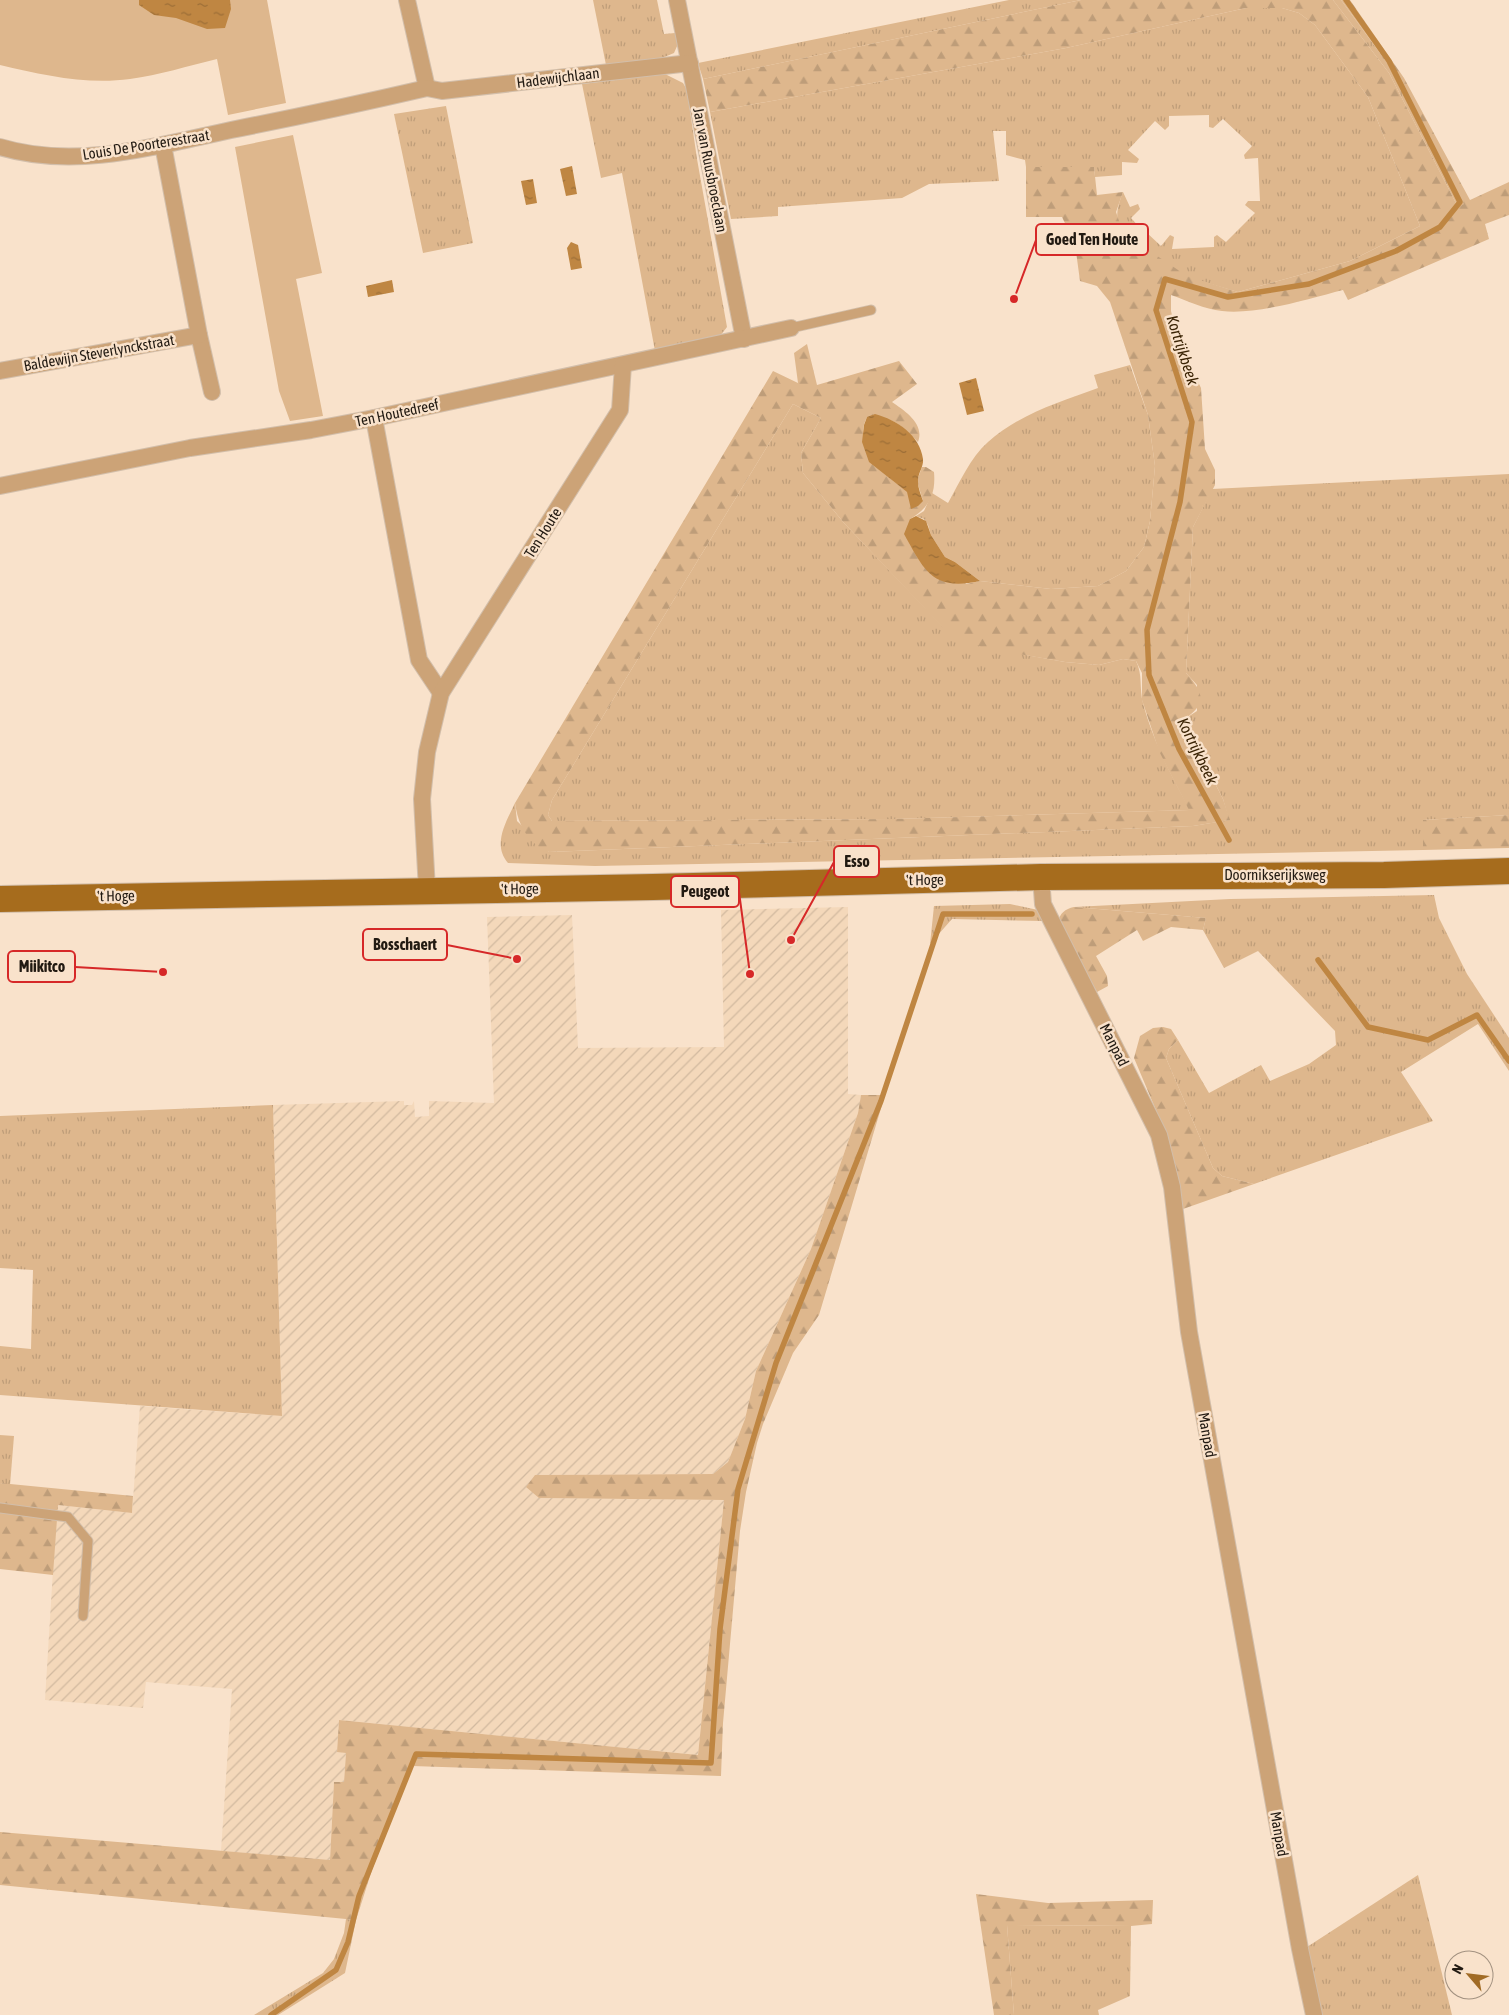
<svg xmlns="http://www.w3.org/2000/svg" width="1509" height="2015" viewBox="0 0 1509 2015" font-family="'Asap Condensed',sans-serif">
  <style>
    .industrial { fill: url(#industrial-furrows) }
    .grass { fill: url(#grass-tufts) }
    .forest { fill: url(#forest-firs); fill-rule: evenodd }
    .park { fill: #deb78d }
    .water { fill: url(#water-ripples) }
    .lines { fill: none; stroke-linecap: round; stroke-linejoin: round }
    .stream { stroke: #bf8642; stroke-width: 5.5 }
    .lane-casing { stroke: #d2beaa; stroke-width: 11 }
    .street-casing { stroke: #d2beaa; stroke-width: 18 }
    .primary-casing { stroke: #d2beaa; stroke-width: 28 }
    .lane { stroke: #cca377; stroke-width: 9 }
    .street { stroke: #cca377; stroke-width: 16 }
    .primary { stroke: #a66c1d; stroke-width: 26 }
    .labels { text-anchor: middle; stroke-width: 5; stroke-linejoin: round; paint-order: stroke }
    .street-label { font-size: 15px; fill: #221a12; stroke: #f9e2cb }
    .water-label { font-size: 16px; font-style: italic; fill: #3b2405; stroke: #f9e2cb }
    .leader { fill: none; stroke: #d62828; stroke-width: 2 }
    .callout-dot { fill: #d62828; stroke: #f9e2cb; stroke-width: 2 }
    .callout { fill: #f9e2cb; stroke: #d62828; stroke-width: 2 }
    .callout-label { font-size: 16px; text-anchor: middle; font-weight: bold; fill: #221a12 }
  </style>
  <defs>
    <pattern id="industrial-furrows" width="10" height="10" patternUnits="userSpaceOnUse" patternTransform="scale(1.25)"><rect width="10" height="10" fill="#f4d8ba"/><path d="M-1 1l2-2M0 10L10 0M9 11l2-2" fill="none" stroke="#d1b99f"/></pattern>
    <pattern id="grass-tufts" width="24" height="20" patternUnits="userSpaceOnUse" patternTransform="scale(1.25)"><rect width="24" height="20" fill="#deb78d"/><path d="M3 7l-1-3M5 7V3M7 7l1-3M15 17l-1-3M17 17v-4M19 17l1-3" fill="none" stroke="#be9d79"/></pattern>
    <pattern id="forest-firs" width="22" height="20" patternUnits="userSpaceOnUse" patternTransform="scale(1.25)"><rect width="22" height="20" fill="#deb78d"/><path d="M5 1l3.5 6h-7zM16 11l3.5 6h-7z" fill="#be9d79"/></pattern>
    <pattern id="water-ripples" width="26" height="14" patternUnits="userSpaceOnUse" patternTransform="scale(1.25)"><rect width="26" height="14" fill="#bf8642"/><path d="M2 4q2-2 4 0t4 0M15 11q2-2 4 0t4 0" fill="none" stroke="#9b6d36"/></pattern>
  </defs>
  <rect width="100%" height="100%" fill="#f9e2cb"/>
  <polygon class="industrial" points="848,907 848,1094 861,1095 858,1113 811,1249 756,1371 745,1419 728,1462 713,1474 535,1475 539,1498 724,1500 698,1755 339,1720 337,1751 346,1753 344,1782 334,1782 330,1860 221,1851 232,1689 146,1682 143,1708 45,1700 57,1505 132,1513 140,1406 282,1416 273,1105 404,1101 404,1105 412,1105 414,1101 415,1117 429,1116 429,1101 494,1103 487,917 572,915 578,1048 724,1047 721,910"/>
  <g class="grass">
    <polygon points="593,0 657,0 664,34 675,33 678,44 674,53 662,58 606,65"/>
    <polygon points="1009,0 1081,0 703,79 698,63"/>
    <polygon points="1333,0 1341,0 1388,64 1465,204 1458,207 1389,73"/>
    <polygon points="1246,8 1282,8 1299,13 1315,25 1368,97 1420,226 1350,261 1238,292 1187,277 1138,244 1146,232 1161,246 1170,235 1174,237 1172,249 1214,247 1214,237 1217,235 1226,242 1255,213 1245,205 1248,201 1260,201 1258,158 1245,159 1244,155 1252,146 1223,119 1213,128 1209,127 1209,115 1169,116 1169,126 1165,130 1155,121 1128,150 1139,159 1137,163 1122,162 1122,175 1095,177 1094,167 1026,167 1025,160 1006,155 1006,131 993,131 999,181 929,184 902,198 778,207 778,216 731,219 710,112 1066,48"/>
    <polygon points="665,74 683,83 687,90 697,159 727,327 720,336 655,351 622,173 601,178 582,84"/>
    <polygon points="446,106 473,243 423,253 394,114"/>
    <path d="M 1123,192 L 1130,207 L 1138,204 L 1140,209 L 1131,218 L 1142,230 L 1133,240 C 1113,226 1115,213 1123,192 Z"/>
    <path d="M 1130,365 L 1148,415 L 1155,466 L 1150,521 L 1144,547 L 1126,571 L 1098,586 L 1051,589 L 980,581 L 955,562 L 945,557 L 931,535 L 928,525 L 924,519 L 916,516 L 924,511 L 932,493 L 948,503 C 960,482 970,458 988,442 C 1019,414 1060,402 1098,388 L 1094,375 Z"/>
    <path d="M 793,404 L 821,418 L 801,453 L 803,473 L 844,523 L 947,631 L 1026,655 L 1065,662 L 1099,665 L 1123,659 L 1136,661 C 1143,675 1139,688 1143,703 C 1153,741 1171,775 1190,810 L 893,819 L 552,821 L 548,815 L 552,800 Z"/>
    <path d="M 1509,474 L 1509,815 L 1423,820 L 1423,850 L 595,866 L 508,863 C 492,845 506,822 515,803 L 517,821 L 549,852 L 1193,826 L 1229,820 L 1223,799 L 1183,720 L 1197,711 L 1197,685 L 1186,673 L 1193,527 L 1212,489 Z"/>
    <polygon points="1434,895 1439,918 1467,974 1509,1038 1509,1071 1478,1024 1401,1072 1433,1121 1254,1184 1222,1176 1213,1168 1166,1058 1169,1049 1178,1040 1209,1093 1261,1065 1270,1081 1309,1064 1336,1045 1335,1031 1258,951 1224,968 1203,930 1206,918 1074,907 1230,899"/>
    <polygon points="1010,904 1038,910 1044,921 952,919 930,944 934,906"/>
    <polygon points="273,1105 282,1416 0,1395 0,1346 31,1349 33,1270 0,1268 0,1116"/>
    <polygon points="0,1435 14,1436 10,1485 0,1483"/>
    <polygon points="1418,1875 1452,2015 1320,2015 1307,1947"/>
    <polygon points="346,1919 356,1920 345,1973 278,2015 254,2015 323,1973 334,1959 344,1933"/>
    <polygon points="1007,1925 1131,1926 1130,1996 1098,2010 1099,2015 1014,2015"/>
  </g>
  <g class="forest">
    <path d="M 1081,0 L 1333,0 L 1389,73 L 1458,207 L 1464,204 L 1388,64 L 1341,0 L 1350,0 L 1404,78 L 1470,200 L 1509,182 L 1509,215 L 1485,224 L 1489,239 L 1348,300 L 1343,290 C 1308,299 1257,315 1222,311 C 1204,309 1188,301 1171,295 L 1171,311 L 1178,340 L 1201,388 L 1205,449 L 1215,470 L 1215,485 L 1193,527 L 1186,673 C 1205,694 1207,704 1183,720 L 1223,799 L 1230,820 L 1193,826 L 549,852 C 528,844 518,825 515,803 L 773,371 L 798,383 L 794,353 L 807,344 L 817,385 L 899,361 L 917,384 L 892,402 C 905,411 925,424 918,442 C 899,423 895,418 867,417 C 849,451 896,486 923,501 L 917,481 L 922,467 L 926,467 L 934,472 C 936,494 929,508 910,519 L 966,584 L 980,581 L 1051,589 L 1098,586 L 1126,571 L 1144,547 L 1150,521 L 1155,466 L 1148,415 L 1110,302 L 1097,286 L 1080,281 L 1075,244 L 1062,217 L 1026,217 L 1026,167 L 1094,167 L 1097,195 L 1123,192 L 1116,212 L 1123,233 L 1187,276 L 1238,292 L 1350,261 L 1420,226 L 1368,97 L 1315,25 L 1299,13 L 1282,8 L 1246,8 L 1066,48 L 710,112 L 703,79 ZM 793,404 L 821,418 L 801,453 L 803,473 L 844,523 L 947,632 L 984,648 L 1065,662 L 1099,665 L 1123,659 L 1136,661 L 1142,673 L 1142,700 L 1159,751 L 1189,810 L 893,819 L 552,821 L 548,815 L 552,800 Z"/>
    <polygon points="1509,815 1509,848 1423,850 1423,820"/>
    <path d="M 1074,907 L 1206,918 L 1203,930 L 1171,927 L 1143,941 L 1137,930 L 1096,956 L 1107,976 L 1108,986 L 1097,992 L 1058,922 C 1060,913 1065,909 1074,907 Z"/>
    <polygon points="1163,1027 1171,1029 1178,1040 1169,1049 1166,1058 1213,1168 1222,1176 1254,1184 1183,1209 1161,1122 1134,1058 1140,1036 1153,1028"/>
    <polygon points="861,1095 885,1095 819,1315 793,1353 763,1424 757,1443 746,1492 740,1531 723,1723 721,1776 412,1766 372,1870 356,1920 0,1885 0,1832 330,1860 334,1782 344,1782 346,1753 337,1752 339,1720 698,1755 724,1500 539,1498 526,1487 535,1475 713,1474 728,1462 745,1419 756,1371 811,1249 858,1113"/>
    <polygon points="0,1483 133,1496 132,1513 58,1505 53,1575 0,1569"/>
    <polygon points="976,1894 1048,1903 1153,1900 1152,1924 1131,1926 1007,1925 1014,2015 994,2015"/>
  </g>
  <g class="park">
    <path d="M 0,0 L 267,0 L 286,103 L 228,115 L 217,59 C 188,66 159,75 130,79 C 87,85 42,75 0,65 Z"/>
    <polygon points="293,135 322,273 296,279 323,416 290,421 279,391 235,147"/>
  </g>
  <g class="water">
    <polygon points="139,0 230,0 231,9 225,28 207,29 176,18 154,15 139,5"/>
    <polygon points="572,166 577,194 566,196 560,169"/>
    <polygon points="533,179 537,203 526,205 521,181"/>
    <polygon points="571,242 578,245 582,268 571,270 567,248"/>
    <polygon points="392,280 394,292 368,297 366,286"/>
    <polygon points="976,378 984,411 967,415 959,383"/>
    <path d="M 875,414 C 897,420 920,435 923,459 C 924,467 917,474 918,482 C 918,488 921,495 923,501 L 918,506 L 911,509 L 907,492 L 869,462 L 862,442 L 864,425 L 867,417 Z"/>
    <path d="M 916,516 L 926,521 L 931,535 L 945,557 L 955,562 L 980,581 C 933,591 925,572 904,534 L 910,519 Z"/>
  </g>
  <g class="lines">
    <g class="stream">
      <polyline points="1229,840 1179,749 1149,675 1147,630 1180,502 1192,422 1156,310 1165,279 1228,297 1309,284 1396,251 1440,227 1460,202 1389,61 1346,0"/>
      <polyline points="1318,960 1368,1027 1428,1040 1477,1015 1509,1061"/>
      <polyline points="271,2015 336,1970 348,1942 359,1896 416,1754 711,1763 720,1629 738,1489 776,1363 881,1101 943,914 1032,914"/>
    </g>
    <defs>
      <g id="lane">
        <polyline points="791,328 871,310"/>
        <polyline points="0,1508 68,1517 88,1541 83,1616"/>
      </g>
      <g id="street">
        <polyline points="407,0 427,88"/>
        <polyline points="677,0 744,339"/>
        <path d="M 0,147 C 76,170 156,146 231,130 C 297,117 362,103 427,88 L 442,91 L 690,63"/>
        <polyline points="199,335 212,392"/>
        <polyline points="0,371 199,335 163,145"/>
        <polyline points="374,418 419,660 441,693"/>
        <polyline points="0,486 190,448 311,430 374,418 791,328"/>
        <polyline points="1041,877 1043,904 1159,1135 1172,1187 1189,1332 1300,1949 1314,2015"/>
        <polyline points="427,890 422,799 427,752 441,693 620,410 623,365"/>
      </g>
      <polyline id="primary" points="0,899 653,887 1041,877 1384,875 1509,871"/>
    </defs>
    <use href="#lane" class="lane-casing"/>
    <use href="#street" class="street-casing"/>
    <use href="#primary" class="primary-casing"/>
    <use href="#lane" class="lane"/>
    <use href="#street" class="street"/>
    <use href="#primary" class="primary"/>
  </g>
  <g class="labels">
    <g class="street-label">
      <text transform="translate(558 78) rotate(-7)" y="5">Hadewijchlaan</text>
      <text transform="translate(146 145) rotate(-9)" y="5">Louis De Poorterestraat</text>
      <text transform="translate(710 170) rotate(79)" y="5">Jan van Ruusbroeclaan</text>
      <text transform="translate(99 353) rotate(-10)" y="5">Baldewijn Steverlynckstraat</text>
      <text transform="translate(397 413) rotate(-12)" y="5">Ten Houtedreef</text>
      <text transform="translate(543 533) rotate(-58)" y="5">Ten Houte</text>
      <text x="1275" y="880">Doornikserijksweg</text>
      <text transform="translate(925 880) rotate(-1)" y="5">'t Hoge</text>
      <text transform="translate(520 889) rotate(-1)" y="5">'t Hoge</text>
      <text transform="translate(116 896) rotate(-1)" y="5">'t Hoge</text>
      <text transform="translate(1114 1045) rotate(63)" y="5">Manpad</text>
      <text transform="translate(1207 1435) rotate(80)" y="5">Manpad</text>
      <text transform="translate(1279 1834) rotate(80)" y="5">Manpad</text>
    </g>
    <g class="water-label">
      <text transform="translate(1183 350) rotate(72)" y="6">Kortrijkbeek</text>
      <text transform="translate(1198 751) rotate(64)" y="6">Kortrijkbeek</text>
    </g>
  </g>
  <path class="leader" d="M1014 299L1036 240M791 940L834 862M750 974L739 892M517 959L447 945M163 972L75 967"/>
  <g class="callout-dot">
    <circle cx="1014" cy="299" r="5"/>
    <circle cx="791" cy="940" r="5"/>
    <circle cx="750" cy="974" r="5"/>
    <circle cx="517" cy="959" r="5"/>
    <circle cx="163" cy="972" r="5"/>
  </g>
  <g class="callout">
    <rect x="1036" y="224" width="112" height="31" rx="5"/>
    <rect x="834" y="846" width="45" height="31" rx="5"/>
    <rect x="671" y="876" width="68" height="31" rx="5"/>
    <rect x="363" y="929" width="84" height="31" rx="5"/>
    <rect x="8" y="951" width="67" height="31" rx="5"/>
  </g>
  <g class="callout-label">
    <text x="1092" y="245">Goed Ten Houte</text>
    <text x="857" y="867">Esso</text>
    <text x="705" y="897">Peugeot</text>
    <text x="405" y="950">Bosschaert</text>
    <text x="42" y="972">Miikitco</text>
  </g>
  <g transform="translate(1469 1975) rotate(298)"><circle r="24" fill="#f9e2cb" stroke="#a39281"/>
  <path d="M0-4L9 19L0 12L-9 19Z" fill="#a16b25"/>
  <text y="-8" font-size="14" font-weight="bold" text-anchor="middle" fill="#221a12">N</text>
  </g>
</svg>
